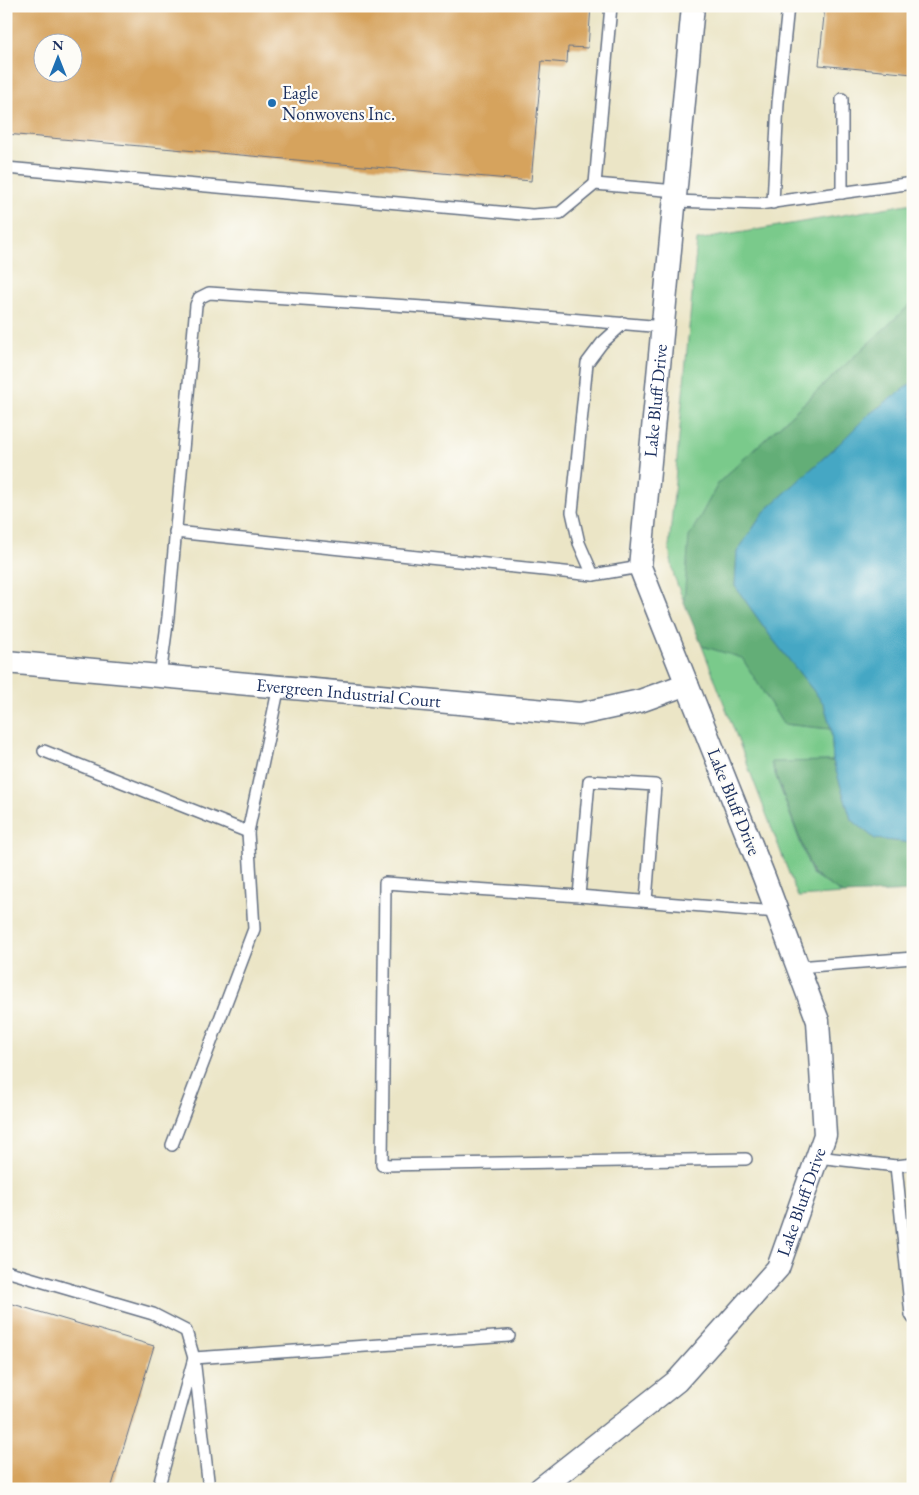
<svg xmlns="http://www.w3.org/2000/svg" width="919" height="1495" viewBox="0 0 919 1495" font-family="'EB Garamond',serif">
  <style>
    .green { fill: #7aca8b; stroke: #4a7c74 }
    .forest { fill: #63ae77; stroke: #3f6e6a }
    .water { fill: #44a7c4; stroke: #306b91 }
    .building { fill: #d6a35d; fill-rule: evenodd }
    .lines { fill: none; stroke-linecap: round; stroke-linejoin: round }
    .service-casing { stroke: #646f82; stroke-width: 14 }
    .minor-casing { stroke: #646f82; stroke-width: 25 }
    .service { stroke: #fff; stroke-width: 11 }
    .minor { stroke: #fff; stroke-width: 22 }
    .poi-dot { fill: #1f6fb2; stroke: #fdfcf7; stroke-width: 2 }
    .labels { text-anchor: middle; stroke-width: 4.5; stroke-linejoin: round; paint-order: stroke }
    .poi-label { font-size: 18px; fill: #1b2f5e; stroke: #fdfcf7; text-anchor: start }
    .street-label { font-size: 18px; fill: #1b2f5e; stroke: #fdfcf7 }
  </style>
  <rect width="100%" height="100%" fill="#fdfcf7"/>
  <filter id="ink" filterUnits="userSpaceOnUse"><feTurbulence type="fractalNoise" baseFrequency=".02" numOctaves="2"/><feDisplacementMap in="SourceGraphic" scale="10" xChannelSelector="R" yChannelSelector="G"/><feConvolveMatrix kernelMatrix="1 2 1 2 8 2 1 2 1" color-interpolation-filters="sRGB"/></filter>
  <filter id="wash" filterUnits="userSpaceOnUse"><feTurbulence type="fractalNoise" baseFrequency=".0096" numOctaves="4" result="noise"/><feDisplacementMap in="SourceGraphic" scale="20" xChannelSelector="R" yChannelSelector="G"/><feGaussianBlur stdDeviation="1.12" result="paint"/><feColorMatrix in="noise" values="0 0 0 0 0 0 0 0 0 0 0 0 0 0 0 0 0 1.4 0 .05"/><feComposite in="paint" operator="in"/></filter>
  <g filter="url(#wash)">
    <rect width="100%" height="100%" fill="#ebe5c6"/>
    <g class="green">
      <polygon points="913,203 913,302 719,482 684,602 674,576 669,547 697,240"/>
      <polygon points="702,646 742,657 783,724 831,729 833,761 771,763 812,874 843,894 798,897"/>
    </g>
    <g class="forest">
      <polygon points="913,302 913,382 868,415 839,444 764,512 737,552 735,586 771,637 824,704 831,729 783,724 742,658 702,646 684,602 689,537 719,482"/>
      <polygon points="833,761 851,819 875,839 913,843 913,891 843,894 813,874 771,762"/>
    </g>
    <polygon class="water" points="913,382 913,843 875,839 851,819 833,761 831,729 824,704 771,637 735,586 737,552 764,512 839,444 868,415"/>
    <g id="blocks">
      <g class="building">
        <path d="M 6,6 L 591,6 L 588,48 L 568,47 L 567,63 L 542,61 L 531,181 L 6,134 ZM 42,42 L 72,42 L 72,72 L 42,72 Z"/>
        <polygon points="825,6 913,6 913,74 819,65"/>
        <polygon points="6,1302 154,1346 111,1489 6,1489"/>
      </g>
    </g>
  </g>
  <g filter="url(#ink)">
    <use href="#blocks" fill-opacity="0" stroke="#646f82" stroke-width="1"/>
    <g class="lines">
      <defs>
        <g id="service">
          <polyline points="842,99 842,193"/>
          <polyline points="6,168 532,215 560,213 595,184 676,191"/>
          <polyline points="595,184 611,6"/>
          <polyline points="675,201 759,204 913,183"/>
          <polyline points="773,203 778,103 788,6"/>
          <polyline points="175,532 593,575 640,567"/>
          <polyline points="593,575 579,543 572,512 587,363 602,343 624,323"/>
          <polyline points="160,676 168,617 196,305 199,298 209,293 439,308 663,327"/>
          <polyline points="44,751 248,832"/>
          <polyline points="579,896 589,781 655,785 646,901"/>
          <polyline points="798,967 913,958"/>
          <polyline points="172,1145 254,929 248,832 279,686"/>
          <polyline points="817,1157 896,1166 913,1164"/>
          <polyline points="746,1159 382,1165 385,883 579,896 777,912"/>
          <polyline points="896,1166 911,1315 913,1318"/>
          <polyline points="6,1271 153,1314 186,1331 194,1358 209,1489"/>
          <polyline points="158,1489 194,1358 509,1336"/>
        </g>
        <g id="minor">
          <path id="s1" d="M 6,662 L 580,714 L 640,701 L 687,684"/>
          <path id="s2" d="M 540,1489 L 677,1381 L 778,1268 L 825,1135 L 818,1021 L 764,877 L 640,567 L 693,6"/>
        </g>
      </defs>
      <use href="#service" class="service-casing"/>
      <use href="#minor" class="minor-casing"/>
      <use href="#service" class="service"/>
      <use href="#minor" class="minor"/>
    </g>
  </g>
  <circle class="poi-dot" cx="272" cy="103" r="5"/>
  <g class="labels">
    <g class="poi-label">
      <text x="282" y="99">Eagle<tspan x="282" dy="21">Nonwovens Inc.</tspan></text>
    </g>
    <g class="street-label">
      <text dy="6" stroke="none"><textPath href="#s2" startOffset="1236">Lake Bluff Drive</textPath></text>
      <text dy="6" stroke="none"><textPath href="#s1" startOffset="344">Evergreen Industrial Court</textPath></text>
      <text transform="translate(734 802) rotate(68)" y="6">Lake Bluff Drive</text>
      <text dy="6" stroke="none"><textPath href="#s2" startOffset="396">Lake Bluff Drive</textPath></text>
    </g>
  </g>
  <rect width="919" height="1495" fill="none" stroke="#fdfcf7" stroke-width="25"/>
  <g transform="translate(58 58)"><circle r="24" fill="#fdfcf7" stroke="#a3aaba"/>
  <path d="M0-4L9 19L0 12L-9 19Z" fill="#1f6fb2"/>
  <text y="-8" font-size="14" font-weight="bold" text-anchor="middle" fill="#1b2f5e">N</text>
  </g>
</svg>
